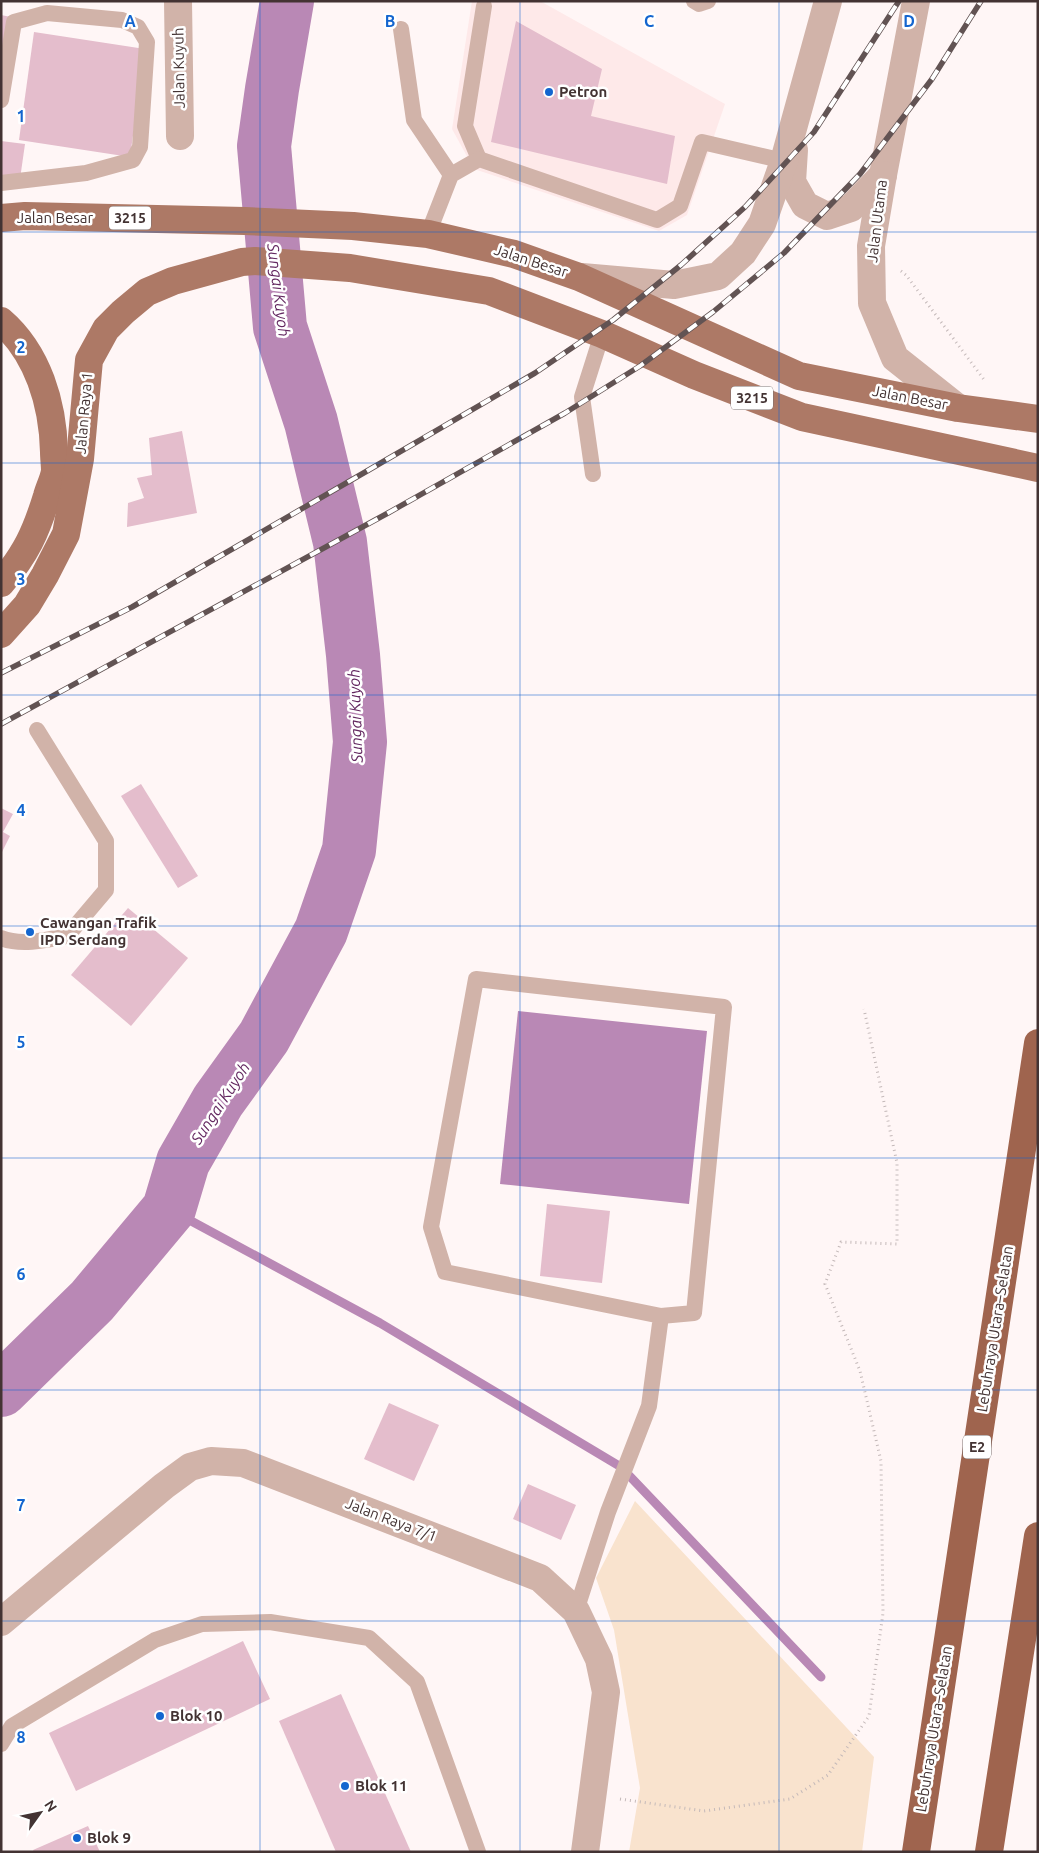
<svg xmlns="http://www.w3.org/2000/svg" width="1039" height="1853" viewBox="0 0 1039 1853" font-family="Ubuntu,sans-serif">
  <style>
    .built { fill: #fee9e9 }
    .green { fill: #f9e3ce }
    .water { fill: #b988b5 }
    .lines { fill: none; stroke-linecap: round; stroke-linejoin: round }
    .stream { stroke: #b988b5; stroke-width: 9 }
    .river { stroke: #b988b5; stroke-width: 54 }
    .building { fill: #e4bdcc }
    .path { stroke: #c4b9b9; stroke-width: 3; stroke-dasharray: 1 4; stroke-linecap: butt }
    .service { stroke: #d1b3a9; stroke-width: 16 }
    .minor { stroke: #d1b3a9; stroke-width: 28 }
    .tertiary { stroke: #d1b3a9; stroke-width: 28 }
    .primary { stroke: #ad7966; stroke-width: 28 }
    .motorway { stroke: #9f644e; stroke-width: 28 }
    .rail-casing { stroke: #625353; stroke-width: 5.5 }
    .rail { stroke: #fff; stroke-width: 4; stroke-dasharray: 11; stroke-linecap: butt }
    .grid { fill: none; stroke: #1365cf; stroke-width: 1; stroke-opacity: 0.55 }
    .poi-dot { fill: #1365cf; stroke: #fff; stroke-width: 2 }
    .labels { text-anchor: middle; stroke-width: 5; stroke-linejoin: round; paint-order: stroke }
    .shield { fill: #fff; stroke: #7b7070; stroke-width: 1 }
    .shield-label { font-size: 14px; font-weight: bold; fill: #433333 }
    .street-label { font-size: 15px; fill: #433333; stroke: #fff }
    .poi-label { font-size: 15px; font-weight: bold; fill: #433333; stroke: #fff; text-anchor: start }
    .water-label { font-size: 16px; font-style: italic; fill: #632860; stroke: #fff }
    .grid-label { font-size: 16px; text-anchor: middle; font-weight: bold; fill: #1365cf; stroke: #fff; stroke-width: 5; stroke-linejoin: round; paint-order: stroke }
  </style>
  <rect width="100%" height="100%" fill="#fff6f6"/>
  <polygon class="built" points="472,1 540,1 725,104 687,215 659,231 474,169 452,129"/>
  <polygon class="green" points="635,1501 874,1757 862,1852 629,1852 640,1788 614,1630 596,1578"/>
  <polygon class="water" points="518,1011 707,1031 689,1204 500,1184"/>
  <g class="lines">
    <polyline class="stream" points="169,1209 380,1323 621,1467 821,1677"/>
    <polyline class="river" points="1,1390 92,1301 169,1209 183,1162 218,1101 264,1037 321,931 349,850 360,742 353,655 340,542 311,422 280,327 264,146 272,89 287,1"/>
  </g>
  <g class="building">
    <polygon points="1,15 11,17 1,83"/>
    <polygon points="516,21 602,69 591,116 675,136 667,184 491,142"/>
    <polygon points="34,32 145,49 130,157 19,140"/>
    <polygon points="1,141 25,144 20,179 1,177"/>
    <polygon points="182,431 197,513 127,527 128,503 144,498 137,478 152,475 149,438"/>
    <polygon points="141,784 198,876 178,888 121,796"/>
    <polygon points="1,808 13,814 3,832 10,836 1,854"/>
    <polygon points="128,908 188,958 131,1026 71,975"/>
    <polygon points="547,1204 610,1211 602,1283 540,1276"/>
    <polygon points="389,1403 439,1425 414,1481 364,1459"/>
    <polygon points="528,1484 576,1505 561,1540 513,1519"/>
    <polygon points="243,1641 270,1699 76,1791 49,1733"/>
    <polygon points="341,1694 411,1852 336,1852 279,1721"/>
    <polygon points="88,1826 100,1852 34,1852 33,1850"/>
  </g>
  <g class="lines">
    <g class="path">
      <polyline points="901,271 906,275 985,381"/>
      <polyline points="620,1799 704,1811 790,1799 828,1775 869,1716 883,1613 881,1461 860,1371 825,1284 841,1242 897,1244 897,1163 864,1009"/>
    </g>
    <g class="service">
      <polyline points="694,1 699,4 708,1"/>
      <polyline points="401,29 414,120 451,175"/>
      <polyline points="1,100 14,22 47,13 122,20 138,27 147,42 140,147 133,160 86,173 1,183"/>
      <polyline points="479,159 465,126 484,6"/>
      <polyline points="428,234 451,175 479,159 657,220 680,206 702,142 784,161"/>
      <polyline points="593,474 582,397 602,334"/>
      <path d="M 1,938 C 21,946 47,940 67,936 L 106,890 L 106,841 L 37,730"/>
      <polyline points="576,1611 608,1512 649,1406 661,1316 694,1313 724,1007 476,979 431,1227 445,1272 661,1316"/>
      <polyline points="1,1744 12,1726 155,1640 202,1624 270,1622 369,1638 417,1682 478,1852"/>
    </g>
    <g class="minor">
      <polyline points="178,1 180,136"/>
      <polyline points="1,1622 164,1486 190,1467 211,1461 243,1463 540,1578 576,1611 599,1659 606,1692 585,1852"/>
    </g>
    <g class="tertiary">
      <polyline points="916,1 883,175 871,246 872,303 895,358 958,408"/>
      <polyline points="794,150 792,182 805,205 827,216 851,208 883,175"/>
      <polyline points="582,277 674,285 718,276 743,253 762,224 784,161 828,1"/>
    </g>
    <g class="primary">
      <polyline points="1,218 25,216 245,221 353,226 428,234 514,254 579,277 799,376 958,408 1038,419"/>
      <path d="M 1,321 C 38,353 53,404 54,452 C 54,458 55,465 55,471 C 54,479 49,488 47,496 C 36,532 26,554 1,583"/>
      <polyline points="1,634 27,605 45,575 66,534 80,459 89,360 106,329 123,312 147,292 173,281 242,262 255,261 350,268 489,291 602,334 694,375 802,417 1038,468"/>
    </g>
    <g class="motorway">
      <polyline points="916,1852 1038,1043"/>
      <polyline points="989,1852 1038,1536"/>
    </g>
    <defs>
      <g id="rail">
        <polyline points="1,673 132,607 367,471 535,373 613,320 681,265 745,207 814,132 899,1"/>
        <polyline points="1,724 388,513 565,413 640,366 713,312 784,253 860,174 932,79 981,1"/>
      </g>
    </defs>
    <use href="#rail" class="rail-casing"/>
    <use href="#rail" class="rail"/>
  </g>
  <path class="grid" d="M 260,1 L 260,1852M 520,1 L 520,1852M 779,1 L 779,1852M 1,232 L 1038,232M 1,463 L 1038,463M 1,695 L 1038,695M 1,926 L 1038,926M 1,1158 L 1038,1158M 1,1390 L 1038,1390M 1,1621 L 1038,1621"/>
  <g class="poi-dot">
    <circle cx="549" cy="92" r="5"/>
    <circle cx="30" cy="932" r="5"/>
    <circle cx="160" cy="1716" r="5"/>
    <circle cx="345" cy="1786" r="5"/>
    <circle cx="77" cy="1838" r="5"/>
  </g>
  <g class="labels">
    <g class="shield">
      <rect x="109" y="206.5" width="42" height="23" rx="4"/>
      <rect x="731" y="386.5" width="42" height="23" rx="4"/>
      <rect x="963" y="1435.5" width="28" height="23" rx="4"/>
    </g>
    <g class="shield-label">
      <text x="130" y="223">3215</text>
      <text x="752" y="403">3215</text>
      <text x="977" y="1452">E2</text>
    </g>
    <g class="street-label">
      <text transform="translate(179 68) rotate(-91)" y="5">Jalan Kuyuh</text>
      <text x="55" y="223">Jalan Besar</text>
      <text transform="translate(877 221) rotate(-83)" y="5">Jalan Utama</text>
      <text transform="translate(531 261) rotate(18)" y="5">Jalan Besar</text>
      <text transform="translate(910 398) rotate(11)" y="5">Jalan Besar</text>
      <text transform="translate(84 413) rotate(-85)" y="5">Jalan Raya 1</text>
      <text transform="translate(995 1329) rotate(-81)" y="5">Lebuhraya Utara–Selatan</text>
      <text transform="translate(391 1520) rotate(21)" y="5">Jalan Raya 7/1</text>
      <text transform="translate(934 1729) rotate(-81)" y="5">Lebuhraya Utara–Selatan</text>
    </g>
    <g class="poi-label">
      <text x="559" y="97">Petron</text>
      <text x="40" y="928">Cawangan Trafik<tspan x="40" dy="17">IPD Serdang</tspan></text>
      <text x="170" y="1721">Blok 10</text>
      <text x="355" y="1791">Blok 11</text>
      <text x="87" y="1843">Blok 9</text>
    </g>
    <g class="water-label">
      <text transform="translate(279 290) rotate(83)" y="6">Sungai Kuyoh</text>
      <text transform="translate(355 716) rotate(-92)" y="6">Sungai Kuyoh</text>
      <text transform="translate(220 1103) rotate(-57)" y="6">Sungai Kuyoh</text>
    </g>
  </g>
  <g class="grid-label">
    <text x="130" y="27">A</text>
    <text x="390" y="27">B</text>
    <text x="649" y="27">C</text>
    <text x="909" y="27">D</text>
    <text x="21" y="122">1</text>
    <text x="21" y="353">2</text>
    <text x="21" y="585">3</text>
    <text x="21" y="816">4</text>
    <text x="21" y="1048">5</text>
    <text x="21" y="1280">6</text>
    <text x="21" y="1511">7</text>
    <text x="21" y="1743">8</text>
  </g>
  <rect width="1039" height="1853" fill="none" stroke="#433333" stroke-width="5"/>
  <g transform="translate(40 1813) rotate(57)" stroke="#ffffff" stroke-width="4" paint-order="stroke">
  <path d="M0-4L9 19L0 12L-9 19Z" fill="#433333"/>
  <text y="-8" font-size="14" font-weight="bold" text-anchor="middle" fill="#433333">N</text>
  </g>
</svg>
